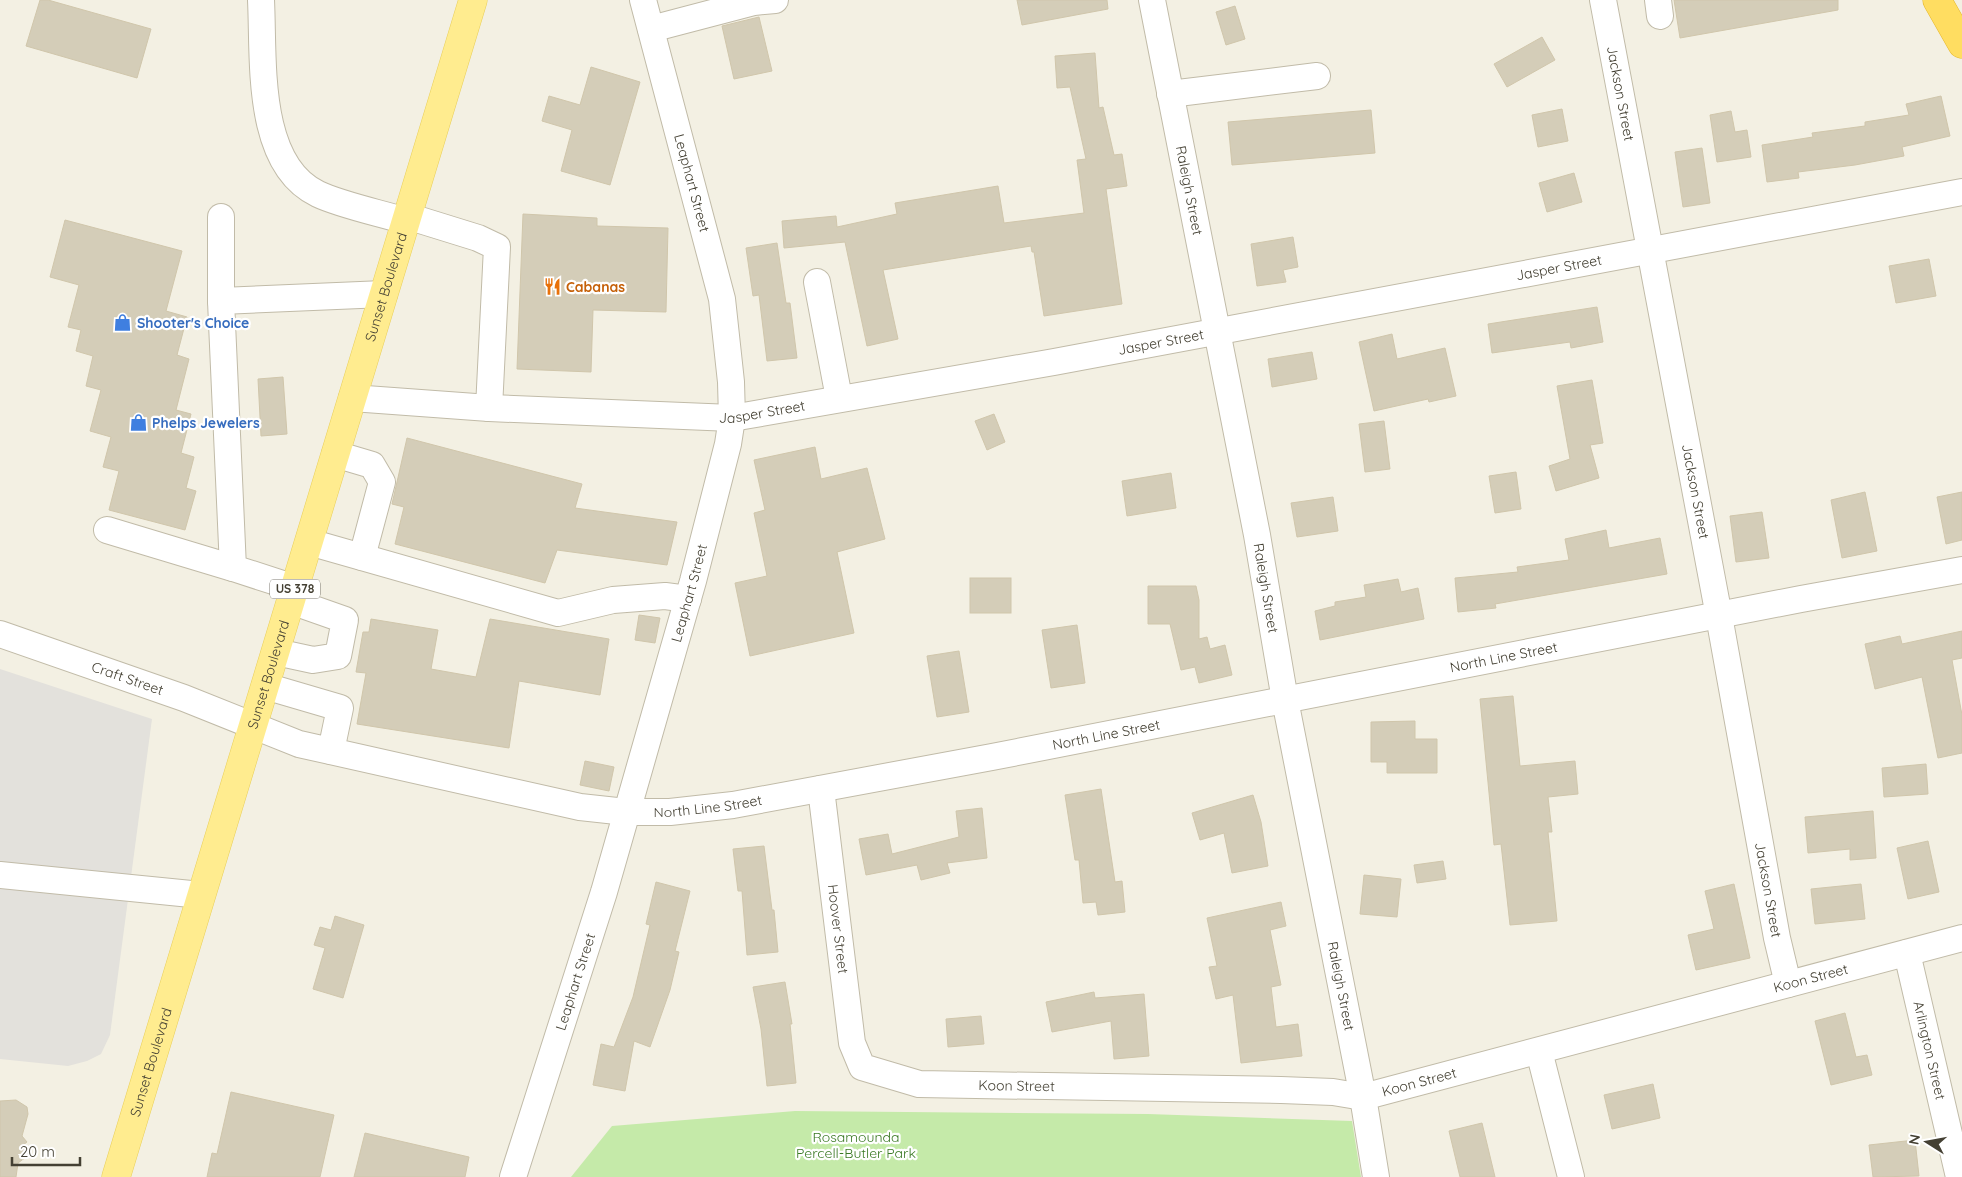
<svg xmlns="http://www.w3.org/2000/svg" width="1962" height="1177" viewBox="0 0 1962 1177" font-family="Quicksand,sans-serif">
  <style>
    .green { fill: #c5eaa9 }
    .parking { fill: #e3e1dc }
    .building { fill: #d4cdb8; stroke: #d0c6ab }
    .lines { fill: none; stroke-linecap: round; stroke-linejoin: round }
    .minor-casing { stroke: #c1bba8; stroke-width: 28 }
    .major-casing { stroke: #e9cf5a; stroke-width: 29 }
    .highway-casing { stroke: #e5b62a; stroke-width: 29 }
    .minor { stroke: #fff; stroke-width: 26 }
    .major { stroke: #ffec8f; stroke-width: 28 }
    .highway { stroke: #ffdd61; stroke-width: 28 }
    .labels { text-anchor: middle; stroke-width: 4.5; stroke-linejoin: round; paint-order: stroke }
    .shield { fill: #fff; stroke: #7c7970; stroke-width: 1 }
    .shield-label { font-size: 12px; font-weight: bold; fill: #444033 }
    .street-label { font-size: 14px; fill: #444033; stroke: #fff }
    .food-label { font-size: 14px; font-weight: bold; fill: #c56008; stroke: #fff; text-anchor: start }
    .shop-label { font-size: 14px; font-weight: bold; fill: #366cbe; stroke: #fff; text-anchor: start }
    .park-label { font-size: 14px; fill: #3a7924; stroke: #fff }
  </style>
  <rect width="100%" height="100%" fill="#f3f0e3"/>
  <polygon class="green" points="795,1111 1148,1114 1352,1121 1361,1177 571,1177 612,1126"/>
  <polygon class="parking" points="0,669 152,719 110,1035 101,1054 87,1061 68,1066 0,1059"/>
  <g class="building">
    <polygon points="40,0 48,0 151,29 137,78 26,46"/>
    <polygon points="1017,0 1107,0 1108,9 1022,25"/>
    <polygon points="1674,0 1838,0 1838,10 1680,38"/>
    <polygon points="1235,6 1245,39 1226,45 1216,12"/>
    <polygon points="759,17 772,71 734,79 722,26"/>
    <polygon points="1542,37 1555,60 1507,87 1494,64"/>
    <polygon points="1095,53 1099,108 1103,107 1114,155 1122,154 1127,186 1106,189 1122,304 1044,316 1034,252 1032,252 1031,246 883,270 898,339 867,346 845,242 784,248 782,221 836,216 837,227 897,214 895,203 998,186 1004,223 1084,213 1077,160 1086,159 1070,87 1057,88 1055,56"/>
    <polygon points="591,67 640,82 610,185 561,171 572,130 542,121 549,96 580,105"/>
    <polygon points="1941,96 1950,136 1902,147 1904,156 1855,165 1798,172 1799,178 1767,182 1762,145 1813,137 1812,133 1865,126 1865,122 1909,115 1906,104"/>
    <polygon points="1562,109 1568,141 1538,147 1532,115"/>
    <polygon points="1371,110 1375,153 1232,165 1228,122"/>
    <polygon points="1731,111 1735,132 1747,130 1751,157 1717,162 1710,115"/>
    <polygon points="1702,148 1710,203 1683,207 1675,152"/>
    <polygon points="1574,173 1582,202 1547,212 1539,183"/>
    <polygon points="523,214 597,218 597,226 668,228 666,312 593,310 591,372 517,369"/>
    <polygon points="65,220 182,251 166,311 187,317 177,355 189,359 176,410 191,414 181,453 194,457 186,488 196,491 185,530 109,510 119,471 103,467 111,437 90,431 101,390 86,386 93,356 76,351 81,330 68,327 79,285 50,277"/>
    <polygon points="1293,237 1298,267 1283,270 1286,282 1257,286 1251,244"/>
    <polygon points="777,243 786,303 790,303 797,358 767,361 759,295 753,296 746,248"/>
    <polygon points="1929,259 1936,296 1896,303 1889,266"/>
    <polygon points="1597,307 1603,342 1571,348 1570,342 1492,353 1488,324"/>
    <polygon points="1392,334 1397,359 1445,348 1456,396 1429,402 1428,399 1374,411 1359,342"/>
    <polygon points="1312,352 1317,379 1272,387 1268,359"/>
    <polygon points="283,377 287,434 261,436 258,379"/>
    <polygon points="1592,380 1603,443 1590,445 1599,478 1556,491 1549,466 1570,459 1557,386"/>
    <polygon points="994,414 1005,442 987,450 975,421"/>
    <polygon points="1384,421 1390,469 1365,472 1359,424"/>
    <polygon points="407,438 582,484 575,508 677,522 667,565 557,550 545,583 395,544 404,507 392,504"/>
    <polygon points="815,447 821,479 867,468 885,539 837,552 854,633 750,656 735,583 767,576 754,513 765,510 754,460"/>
    <polygon points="1516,472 1521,509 1495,513 1489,476"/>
    <polygon points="1171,473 1176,508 1127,516 1122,481"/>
    <polygon points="1865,492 1877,551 1842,558 1831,500"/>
    <polygon points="1962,492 1962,540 1946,544 1937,497"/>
    <polygon points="1333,497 1338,531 1297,537 1291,503"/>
    <polygon points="1762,512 1769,558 1736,562 1730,516"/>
    <polygon points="1606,530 1609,548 1660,538 1667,574 1495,604 1496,608 1458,612 1455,578 1518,572 1517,567 1569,560 1565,539"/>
    <rect x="970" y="578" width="41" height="35"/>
    <polygon points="1398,579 1401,592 1418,588 1424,619 1320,640 1315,611 1335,606 1335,602 1366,597 1364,585"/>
    <polygon points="1148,586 1196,586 1199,600 1199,639 1207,637 1210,649 1225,645 1232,675 1199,683 1195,667 1181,670 1170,624 1148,624"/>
    <polygon points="639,615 660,618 655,643 635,640"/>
    <polygon points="371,619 438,630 431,669 476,677 490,619 609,639 600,695 519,681 509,748 357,724 366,673 356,672 363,632 369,632"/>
    <polygon points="1077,625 1085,683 1051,688 1042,630"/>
    <polygon points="1962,631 1962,658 1952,660 1962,715 1962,753 1938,758 1922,677 1875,689 1865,644 1900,636 1902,644"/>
    <polygon points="959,651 969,712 937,717 927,656"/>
    <polygon points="1513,696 1520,766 1575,761 1578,794 1548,797 1552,832 1548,832 1557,921 1510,925 1501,844 1494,845 1480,699"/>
    <polygon points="1415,721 1415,739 1437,739 1437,773 1387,773 1387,762 1371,762 1371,722"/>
    <polygon points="585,761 614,767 609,791 580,785"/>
    <polygon points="1926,764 1928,794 1884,797 1882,768"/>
    <polygon points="1101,789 1115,882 1122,881 1125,912 1098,915 1096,902 1083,903 1079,860 1075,860 1065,795"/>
    <polygon points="1253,795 1261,822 1268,866 1232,873 1224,833 1200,840 1192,813"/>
    <polygon points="982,808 987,858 947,863 950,873 921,880 917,865 866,875 859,839 888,834 892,854 959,837 956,811"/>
    <polygon points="1873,811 1876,858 1850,860 1850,849 1808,853 1805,817"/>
    <polygon points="1928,841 1939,892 1908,899 1897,848"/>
    <polygon points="764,846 772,910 774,910 778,952 747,955 742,891 738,891 733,849"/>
    <polygon points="1443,861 1446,879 1417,883 1414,865"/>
    <polygon points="1364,875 1401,879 1397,917 1360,914"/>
    <polygon points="656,882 690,891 675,951 679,952 670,990 650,1047 634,1041 625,1091 593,1085 601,1044 614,1047 633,997 650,925 646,924"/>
    <polygon points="1734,884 1750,958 1696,970 1688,935 1714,929 1705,891"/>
    <polygon points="1861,884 1865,919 1815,924 1811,889"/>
    <polygon points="1281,902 1286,926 1270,930 1281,985 1271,987 1276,1027 1298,1024 1302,1056 1241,1063 1233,995 1216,999 1209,967 1217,966 1207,918"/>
    <polygon points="335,916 364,925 343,998 313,989 325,948 314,945 320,927 331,930"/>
    <polygon points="785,982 792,1024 790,1024 796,1083 767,1086 761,1029 753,987"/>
    <polygon points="1094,992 1095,998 1144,994 1149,1056 1114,1059 1111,1021 1052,1032 1046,1002"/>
    <polygon points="1845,1013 1856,1057 1867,1055 1872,1075 1831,1085 1815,1021"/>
    <polygon points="981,1016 984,1044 948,1047 946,1019"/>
    <polygon points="1653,1084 1660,1118 1612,1129 1604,1095"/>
    <polygon points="231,1092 334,1115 320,1177 207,1177 212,1153 217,1154"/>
    <polygon points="16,1100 27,1107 28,1114 22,1136 27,1142 23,1145 30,1154 18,1163 16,1177 0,1177 0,1101"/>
    <polygon points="1482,1123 1495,1177 1460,1177 1449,1131"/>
    <polygon points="365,1133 469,1157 465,1177 354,1177"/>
    <polygon points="1915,1140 1919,1176 1873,1177 1869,1145"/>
  </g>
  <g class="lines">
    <defs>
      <g id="minor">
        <path d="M 261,0 C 264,59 255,164 318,194 C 341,205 380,213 406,221"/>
        <path id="s1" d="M 1152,0 L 1257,535 L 1285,700 L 1363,1097 L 1376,1177"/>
        <path id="s2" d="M 1603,0 L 1719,616 L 1777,938 L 1788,984"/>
        <polyline points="1658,0 1660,16"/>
        <polyline points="651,29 754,2 775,0"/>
        <polyline points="1170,94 1317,76"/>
        <polyline points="407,216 478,238 497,247 489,408"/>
        <polyline points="221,217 221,301"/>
        <polyline points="817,282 839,398"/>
        <path id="s3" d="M 352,398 L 489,408 L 732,418 L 1054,362 L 1962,192"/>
        <polyline points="335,454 372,465 382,482 362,557"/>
        <polyline points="107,530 233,568"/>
        <polyline points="309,542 558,613 613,600 665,596 688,599"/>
        <polyline points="295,588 233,568 221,301 384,294"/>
        <path id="s4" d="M 0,634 L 184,698 L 299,744 L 580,807 L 626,812 L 670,812 L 733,805 L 992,757 L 1801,599 L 1962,570"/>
        <polyline points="276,652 313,660 338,656 345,620 291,601"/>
        <polyline points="265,686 340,708 331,751"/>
        <path id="s5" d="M 821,789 L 852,1043 L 862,1067 L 919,1084 L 1281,1090 L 1333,1092 L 1363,1097 L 1962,938"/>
        <polyline points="0,875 201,895"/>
        <path id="s6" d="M 1907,953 L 1959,1177"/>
        <polyline points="1539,1051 1571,1177"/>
        <path id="s7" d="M 513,1177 L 604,892 L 693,581 L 728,444 L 732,418 L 731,382 L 722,299 L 643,0"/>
      </g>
      <g id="major">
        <path id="s8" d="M 116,1177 L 473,0"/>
      </g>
      <polyline id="highway" points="1937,0 1962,44"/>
    </defs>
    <use href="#minor" class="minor-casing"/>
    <use href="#major" class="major-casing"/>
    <use href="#highway" class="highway-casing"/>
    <use href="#minor" class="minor"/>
    <use href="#major" class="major"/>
    <use href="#highway" class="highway"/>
  </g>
  <defs>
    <symbol id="restaurant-bare" viewBox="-9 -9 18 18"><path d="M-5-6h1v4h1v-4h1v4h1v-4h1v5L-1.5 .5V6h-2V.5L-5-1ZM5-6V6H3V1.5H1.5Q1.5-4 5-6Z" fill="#e8710a" stroke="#fff" stroke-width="2.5" paint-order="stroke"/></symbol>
    <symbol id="shop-bare" viewBox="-9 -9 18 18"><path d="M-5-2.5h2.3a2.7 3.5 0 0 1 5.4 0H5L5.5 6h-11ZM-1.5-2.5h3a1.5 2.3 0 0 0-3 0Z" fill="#3f7fe0" stroke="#fff" stroke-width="2.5" paint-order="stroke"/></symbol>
  </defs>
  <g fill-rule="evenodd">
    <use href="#restaurant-bare" x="540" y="274" width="25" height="25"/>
    <use href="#shop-bare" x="110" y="310" width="25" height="25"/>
    <use href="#shop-bare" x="126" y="410" width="25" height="25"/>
  </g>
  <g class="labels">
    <rect class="shield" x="270" y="579.5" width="50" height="19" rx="4"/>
    <g class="shield-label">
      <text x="295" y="593">US 378</text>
    </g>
    <g class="street-label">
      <text dy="5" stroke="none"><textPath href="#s2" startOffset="95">Jackson Street</textPath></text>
      <text transform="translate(692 183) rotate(75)" y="5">Leaphart Street</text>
      <text dy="5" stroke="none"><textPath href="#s1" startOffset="194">Raleigh Street</textPath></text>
      <text dy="5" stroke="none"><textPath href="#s3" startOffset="1221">Jasper Street</textPath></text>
      <text dy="5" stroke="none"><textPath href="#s8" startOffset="930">Sunset Boulevard</textPath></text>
      <text dy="5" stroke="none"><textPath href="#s3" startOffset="816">Jasper Street</textPath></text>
      <text dy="5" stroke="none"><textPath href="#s3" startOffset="411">Jasper Street</textPath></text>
      <text dy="5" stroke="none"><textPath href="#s2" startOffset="500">Jackson Street</textPath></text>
      <text dy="5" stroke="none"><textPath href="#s1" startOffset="599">Raleigh Street</textPath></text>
      <text dy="5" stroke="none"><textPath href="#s7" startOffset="610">Leaphart Street</textPath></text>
      <text dy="5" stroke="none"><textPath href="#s4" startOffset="1545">North Line Street</textPath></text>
      <text dy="5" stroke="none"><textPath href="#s8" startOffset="525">Sunset Boulevard</textPath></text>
      <text dy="5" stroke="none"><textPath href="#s4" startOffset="135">Craft Street</textPath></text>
      <text dy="5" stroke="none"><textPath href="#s4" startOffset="1140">North Line Street</textPath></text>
      <text dy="5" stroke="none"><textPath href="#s4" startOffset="735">North Line Street</textPath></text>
      <text dy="5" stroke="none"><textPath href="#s2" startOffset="905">Jackson Street</textPath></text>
      <text dy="5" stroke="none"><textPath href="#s5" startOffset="141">Hoover Street</textPath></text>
      <text dy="5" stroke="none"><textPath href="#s5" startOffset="1249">Koon Street</textPath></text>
      <text dy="5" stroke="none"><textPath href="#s7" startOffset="205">Leaphart Street</textPath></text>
      <text dy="5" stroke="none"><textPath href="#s1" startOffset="1004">Raleigh Street</textPath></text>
      <text dy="5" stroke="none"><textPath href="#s6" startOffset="100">Arlington Street</textPath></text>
      <text dy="5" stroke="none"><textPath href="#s8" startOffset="120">Sunset Boulevard</textPath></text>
      <text dy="5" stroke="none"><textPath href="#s5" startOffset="844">Koon Street</textPath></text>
      <text dy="5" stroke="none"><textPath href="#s5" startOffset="439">Koon Street</textPath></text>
    </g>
    <g class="food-label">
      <text x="566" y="292">Cabanas</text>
    </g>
    <g class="shop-label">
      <text x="137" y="328">Shooter's Choice</text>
      <text x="152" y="428">Phelps Jewelers</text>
    </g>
    <g class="park-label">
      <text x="856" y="1142">Rosamounda<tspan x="856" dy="16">Percell-Butler Park</tspan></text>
    </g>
  </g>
  <g transform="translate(1927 1142) rotate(281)" stroke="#ffffff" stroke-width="4" paint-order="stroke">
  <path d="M0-4L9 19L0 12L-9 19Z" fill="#444033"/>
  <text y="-8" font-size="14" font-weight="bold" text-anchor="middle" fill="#444033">N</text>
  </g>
  <path d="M12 1157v8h68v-8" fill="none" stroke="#444033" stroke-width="2.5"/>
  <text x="20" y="1157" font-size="15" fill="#444033" stroke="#ffffff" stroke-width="4" paint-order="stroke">20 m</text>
</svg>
